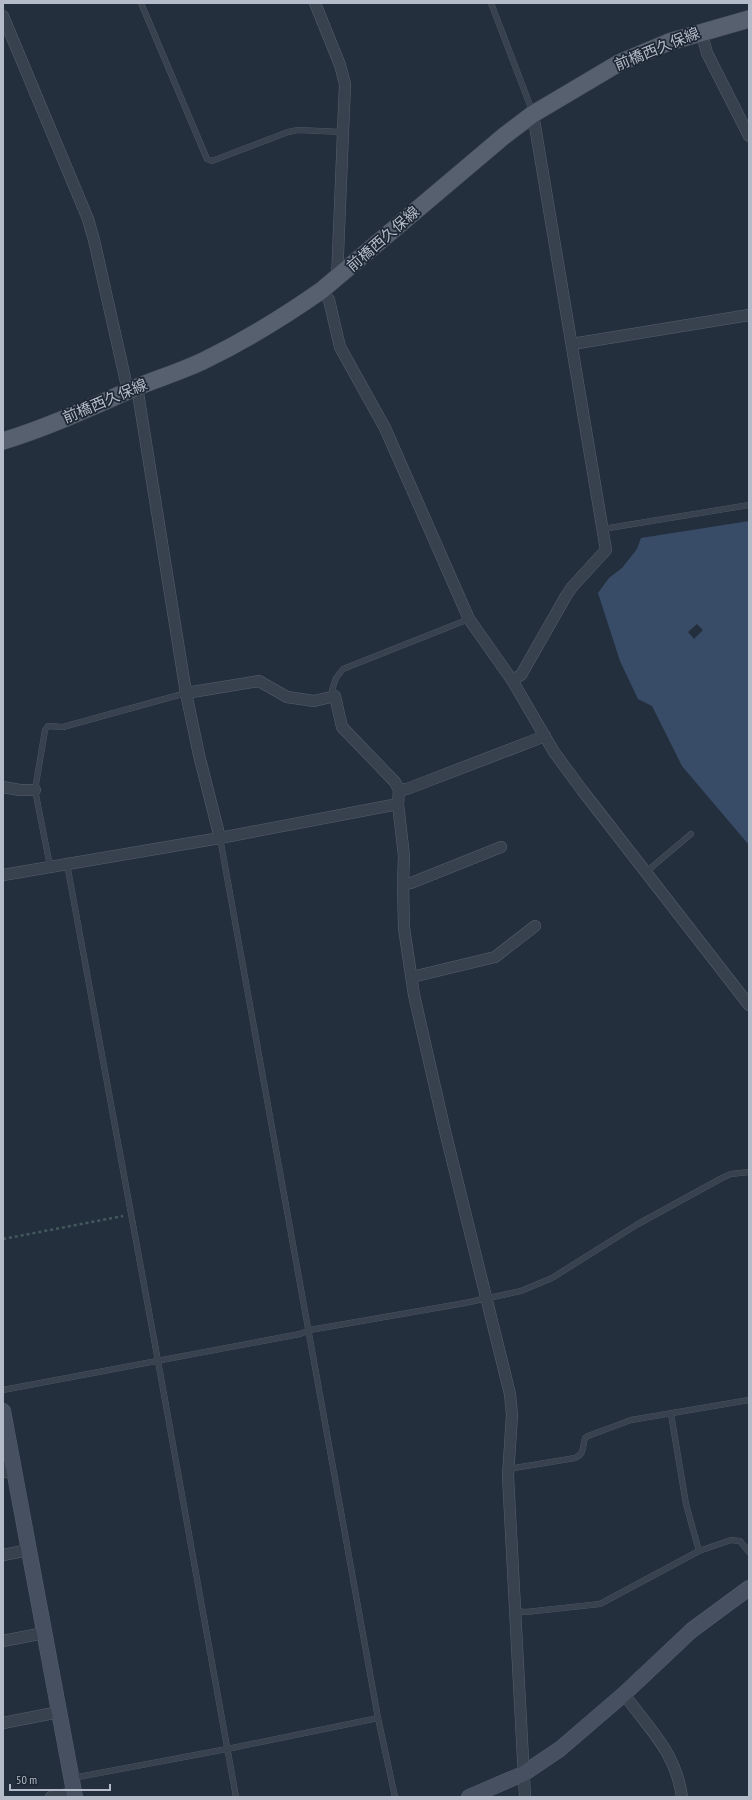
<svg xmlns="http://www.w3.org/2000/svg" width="752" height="1800" viewBox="0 0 752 1800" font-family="'PT Sans Narrow','Noto Sans JP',sans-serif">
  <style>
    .water { fill: #394c67; fill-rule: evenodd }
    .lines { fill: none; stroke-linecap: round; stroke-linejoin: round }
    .lane-casing { stroke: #565f6c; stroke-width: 6 }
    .street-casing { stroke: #565f6c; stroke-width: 12 }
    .secondary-casing { stroke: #565f6c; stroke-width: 16 }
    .primary-casing { stroke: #414a57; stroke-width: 18 }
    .path { stroke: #44595c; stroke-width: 2.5; stroke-dasharray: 3 3; stroke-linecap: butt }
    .lane { stroke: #38414e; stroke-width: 5.5 }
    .street { stroke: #38414e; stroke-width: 11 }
    .secondary { stroke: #465061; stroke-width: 15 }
    .primary { stroke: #56606e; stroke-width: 17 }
    .labels { text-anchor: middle; stroke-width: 3.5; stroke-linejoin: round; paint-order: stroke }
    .street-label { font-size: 15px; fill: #b4bcc9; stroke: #1d2633 }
  </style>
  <rect width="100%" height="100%" fill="#242f3e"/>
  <path class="water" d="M 749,521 L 749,845 L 682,766 L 652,706 L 638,699 L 620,661 L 598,593 L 609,578 L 622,568 L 637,549 L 641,538 ZM 697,624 L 703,630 L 694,639 L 688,632 Z"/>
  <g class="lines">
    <defs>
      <g id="lane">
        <polyline points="141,3 207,159 212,161 288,132 298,130 342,132"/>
        <polyline points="491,3 533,113"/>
        <polyline points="603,529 749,505"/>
        <polyline points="335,696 332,690 336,678 343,669 469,619"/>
        <polyline points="220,838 378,1718 395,1797"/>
        <polyline points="67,864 158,1361 236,1797"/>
        <polyline points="50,866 35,790 45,730 48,726 63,727 186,693"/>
        <polyline points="646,872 691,834"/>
        <polyline points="3,1390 300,1334 310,1330 465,1303 521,1291 552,1278 638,1224 722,1178 731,1174 749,1172"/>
        <polyline points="671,1414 686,1504 699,1551"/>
        <path d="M 508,1469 L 575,1458 C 585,1453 582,1448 585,1438 L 588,1436 L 631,1420 L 749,1400"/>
        <polyline points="515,1611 526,1612 600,1604 699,1551 731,1540 740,1541 749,1552"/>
        <polyline points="73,1778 227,1749 378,1718"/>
      </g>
      <g id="street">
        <polyline points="315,3 340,65 345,84 337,279"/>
        <polyline points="3,16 88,219 94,240 128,391"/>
        <polyline points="701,31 707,53 749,136"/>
        <polyline points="322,290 329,300 340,347 385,428 469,619 512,680 554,752 582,790 749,1005"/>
        <polyline points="572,344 749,315"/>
        <polyline points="137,387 186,693 199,755 220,838"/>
        <polyline points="512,680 521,675 566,596 572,587 606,550 533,114"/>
        <polyline points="186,693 259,681 287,697 314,701 335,696 342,727 395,782 399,790 398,804 404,856 403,885 404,928 414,995 445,1131 510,1394 512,1415 508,1476 525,1797"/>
        <polyline points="3,787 20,790 35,790"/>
        <polyline points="399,790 407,789 545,736"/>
        <polyline points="3,875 220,838 398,804"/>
        <polyline points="403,885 411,883 501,847"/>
        <polyline points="412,977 495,957 535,926"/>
        <polyline points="3,1472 14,1470"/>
        <polyline points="3,1555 29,1550"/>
        <polyline points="3,1641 44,1633"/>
        <path d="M 624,1694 C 649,1729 676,1752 682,1797"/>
        <polyline points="3,1723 59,1712"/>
        <polyline points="51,1797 74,1793"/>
      </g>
      <g id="secondary">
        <polyline points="3,1411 75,1797"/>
        <polyline points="469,1797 523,1774 560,1749 624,1694 692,1630 749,1588"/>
      </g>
      <path id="primary" d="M 3,441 C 49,427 91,407 135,388 C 158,378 183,371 205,360 C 246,340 285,316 322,290 L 504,136 L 533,114 L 619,63 L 669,42 L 749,19"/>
    </defs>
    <use href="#lane" class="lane-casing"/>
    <use href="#street" class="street-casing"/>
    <use href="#secondary" class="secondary-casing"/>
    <use href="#primary" class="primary-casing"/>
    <polyline class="path" points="3,1239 123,1216"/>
    <use href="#lane" class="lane"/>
    <use href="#street" class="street"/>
    <use href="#secondary" class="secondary"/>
    <use href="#primary" class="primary"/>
  </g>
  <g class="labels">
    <g class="street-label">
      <text transform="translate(657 49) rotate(-22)" y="5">前橋西久保線</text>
      <text transform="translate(383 239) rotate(-41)" y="5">前橋西久保線</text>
      <text transform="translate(105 401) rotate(-23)" y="5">前橋西久保線</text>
    </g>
  </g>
  <rect width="752" height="1800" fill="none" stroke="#b4bcc9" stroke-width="8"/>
  <path d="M10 1784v6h100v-6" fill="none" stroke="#b4bcc9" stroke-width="2"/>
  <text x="16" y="1784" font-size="12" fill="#b4bcc9" stroke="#1d2633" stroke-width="3" paint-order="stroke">50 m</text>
</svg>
